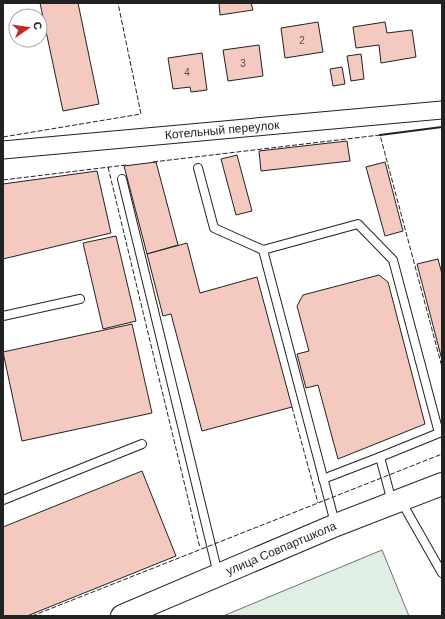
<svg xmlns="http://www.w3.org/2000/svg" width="445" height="619" viewBox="0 0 445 619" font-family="Helvetica,sans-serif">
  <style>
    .green { fill: #e0efe3; stroke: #6f6f6f }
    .building { fill: #f3c9c0; stroke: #222 }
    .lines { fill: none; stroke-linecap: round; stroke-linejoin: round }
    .lane-casing { stroke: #222; stroke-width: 10 }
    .street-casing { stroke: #222; stroke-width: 19 }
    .secondary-casing { stroke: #222; stroke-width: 24 }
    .lane { stroke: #fff; stroke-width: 8 }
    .street { stroke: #fff; stroke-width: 17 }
    .secondary { stroke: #fff; stroke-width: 22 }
    .fence { stroke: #222; stroke-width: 1; stroke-dasharray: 5 2; stroke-linecap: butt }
    .wall { stroke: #222; stroke-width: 2 }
    .labels { text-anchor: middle; stroke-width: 3; stroke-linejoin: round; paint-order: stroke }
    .number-label { font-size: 10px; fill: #564c4a }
    .street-label { font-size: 12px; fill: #222; stroke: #fff }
  </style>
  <rect width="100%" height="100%" fill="#fff"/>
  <polygon class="green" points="382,550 409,616 223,616"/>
  <g class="building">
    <polygon points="40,3 78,3 99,104 63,111"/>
    <polygon points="219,3 251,3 253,10 220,15"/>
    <polygon points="318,22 323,52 285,58 281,28"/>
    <polygon points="385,22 387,33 412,30 416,57 381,63 379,45 356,48 353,27"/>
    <polygon points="259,45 263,76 228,81 223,50"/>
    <polygon points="202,53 207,90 191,92 190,87 173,89 168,58"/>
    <polygon points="361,54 364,79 351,81 347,56"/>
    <polygon points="342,67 345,84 333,86 330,69"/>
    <polygon points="347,141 350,161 261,171 259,151"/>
    <polygon points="237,155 252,211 236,215 221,159"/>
    <polygon points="156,162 178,245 147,254 124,166"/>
    <polygon points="385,162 403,231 385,236 366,167"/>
    <polygon points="97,171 111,233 3,259 3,184"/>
    <polygon points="116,236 136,321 103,329 83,243"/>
    <polygon points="187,243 200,293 257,277 292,407 202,431 171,314 163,316 147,254"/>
    <polygon points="438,259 442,274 442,360 417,264"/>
    <polygon points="379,275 388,282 425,424 338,459 318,385 306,388 297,354 309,351 297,306 303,295"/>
    <polygon points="132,324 152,413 22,441 3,352"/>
    <polygon points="142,471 176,556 27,616 3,616 3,527"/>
  </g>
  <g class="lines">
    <defs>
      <g id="lane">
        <polyline points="198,168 214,228 263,250"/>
        <polyline points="122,179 218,574"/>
        <polyline points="3,316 80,299"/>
        <polyline points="323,479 380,457"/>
        <polyline points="3,500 142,444"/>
        <polyline points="401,501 442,573"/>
        <polyline points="335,523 263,250 358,224 393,260 439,433 380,457 392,502"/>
      </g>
      <g id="street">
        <path id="s1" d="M 3,150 L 442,110"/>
      </g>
      <g id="secondary">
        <path id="s2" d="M 122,616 L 336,525 L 442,484"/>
      </g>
    </defs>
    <use href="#lane" class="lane-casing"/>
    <use href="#street" class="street-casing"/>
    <use href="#secondary" class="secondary-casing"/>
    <use href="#lane" class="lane"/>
    <use href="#street" class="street"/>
    <use href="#secondary" class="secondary"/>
    <g class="fence">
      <polyline points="3,137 141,114 118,3"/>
      <polyline points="153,162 380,135 442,367"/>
      <polyline points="108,167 200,548"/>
      <polyline points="3,180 126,165"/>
      <polyline points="292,407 318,503"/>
      <polyline points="32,616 442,454"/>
    </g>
    <polyline class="wall" points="380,135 442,127"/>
  </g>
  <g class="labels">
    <g class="number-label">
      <text x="302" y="44">2</text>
      <text x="243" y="67">3</text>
      <text x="187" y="76">4</text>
    </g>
    <g class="street-label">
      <text dy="4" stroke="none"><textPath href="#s1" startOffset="220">Котельный переулок</textPath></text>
      <text dy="4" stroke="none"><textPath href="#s2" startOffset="173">улица Совпартшкола</textPath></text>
    </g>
  </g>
  <rect width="445" height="619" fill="none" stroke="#222222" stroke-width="8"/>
  <g transform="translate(28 28) rotate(77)"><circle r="19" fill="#ffffff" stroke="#a7a7a7"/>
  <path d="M0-3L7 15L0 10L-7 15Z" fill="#c62828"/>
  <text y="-6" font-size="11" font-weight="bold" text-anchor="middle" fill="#222222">С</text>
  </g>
</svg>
